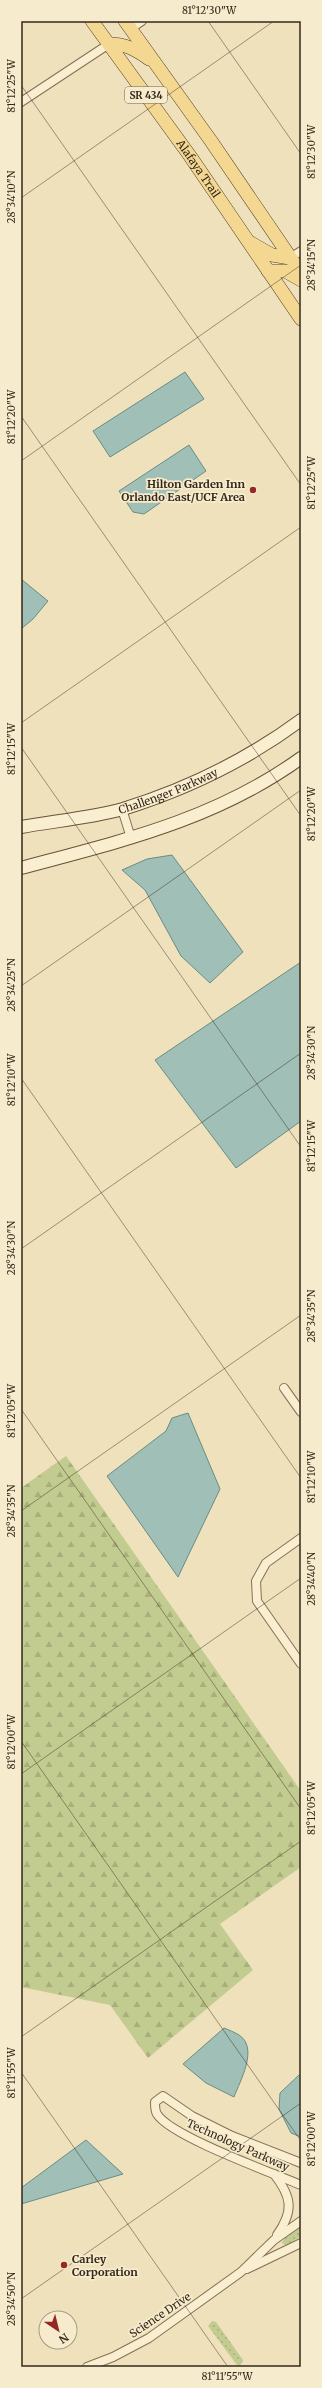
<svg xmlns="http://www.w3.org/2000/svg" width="322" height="2388" viewBox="0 0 322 2388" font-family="Merriweather,serif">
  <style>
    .grass { fill: url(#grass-dots) }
    .forest { fill: url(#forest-firs) }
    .water { fill: #a0bfb7; stroke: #688d85 }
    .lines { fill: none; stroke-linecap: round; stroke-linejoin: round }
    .street-casing { stroke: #867156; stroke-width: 10 }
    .secondary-casing { stroke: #685239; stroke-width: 14 }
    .primary-casing { stroke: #533f2a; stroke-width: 14 }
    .street { stroke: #f9eecf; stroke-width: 8 }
    .secondary { stroke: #f9eecf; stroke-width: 12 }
    .primary { stroke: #f4d892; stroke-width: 13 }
    .ticks { fill: none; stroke: #35281b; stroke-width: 1; stroke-opacity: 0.45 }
    .poi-dot { fill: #962724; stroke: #f6ebcc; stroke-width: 1.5 }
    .labels { text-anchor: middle; stroke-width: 3.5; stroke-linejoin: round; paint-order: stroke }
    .shield { fill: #f6ebcc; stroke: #6f6250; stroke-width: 1 }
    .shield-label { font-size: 10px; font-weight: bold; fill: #35281b }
    .street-label { font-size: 11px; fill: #35281b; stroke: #f6ebcc }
    .poi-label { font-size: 11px; font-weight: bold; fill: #35281b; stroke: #f6ebcc; text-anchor: end }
    .neatline { fill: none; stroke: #35281b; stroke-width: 1.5 }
    .ticks-label { font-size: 10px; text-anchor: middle; fill: #35281b }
  </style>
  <defs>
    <pattern id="grass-dots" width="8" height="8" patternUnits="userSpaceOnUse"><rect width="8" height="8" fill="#c3cc90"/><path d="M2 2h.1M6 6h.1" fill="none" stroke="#a8af7c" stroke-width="1.8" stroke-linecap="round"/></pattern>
    <pattern id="forest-firs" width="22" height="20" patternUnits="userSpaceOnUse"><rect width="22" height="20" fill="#c3cc90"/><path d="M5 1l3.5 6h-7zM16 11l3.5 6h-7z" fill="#a8af7c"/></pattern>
  </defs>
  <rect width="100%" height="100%" fill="#eee1bc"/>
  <g class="grass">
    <polygon points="301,2226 301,2236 286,2246 282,2243 284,2239"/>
    <polygon points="212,2321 216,2322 243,2360 240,2366 237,2365 208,2326"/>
  </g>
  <polygon class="forest" points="66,1456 301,1791 301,1867 220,1924 253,1970 148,2058 110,2005 21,1987 21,1488"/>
  <g class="water">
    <polygon points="185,372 204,399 110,457 93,431"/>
    <polygon points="189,445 206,471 144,514 133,512 119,491"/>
    <polygon points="21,579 48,601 33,619 21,629"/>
    <polygon points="172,855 243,952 210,983 181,956 145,890 122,870 147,859"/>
    <polygon points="301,962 301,1121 236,1168 155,1060"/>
    <polygon points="188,1413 220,1489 178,1577 107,1476 166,1431 172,1418"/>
    <path d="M 224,2028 C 229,2030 234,2032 239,2035 C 259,2048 240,2081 234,2097 L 206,2083 L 183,2064 Z"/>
    <polygon points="299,2075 301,2075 301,2137 291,2133 279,2109 280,2093"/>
    <polygon points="86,2140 123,2174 21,2204 21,2188"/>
  </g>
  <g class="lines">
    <defs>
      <g id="street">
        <polyline points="130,29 142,21"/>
        <polyline points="21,102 109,44"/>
        <polyline points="290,258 301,251"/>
        <polyline points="122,809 131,838"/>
        <polyline points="284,1388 301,1412"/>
        <polyline points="301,1538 266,1563 256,1581 257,1601 301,1664"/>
        <path d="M 301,2163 L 232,2136 L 192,2116 L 163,2096 L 155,2102 C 155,2106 155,2111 157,2114 C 170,2136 273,2173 301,2185"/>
        <path d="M 274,2174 C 292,2197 294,2211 277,2235"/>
        <polyline points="247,2269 301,2243"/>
        <polyline points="87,2367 113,2357 149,2338 241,2272 274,2240 301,2221"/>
      </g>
      <g id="secondary">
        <path id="s1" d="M 21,827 C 54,821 90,818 123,809 C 187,789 247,760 301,720"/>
        <path d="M 21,868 C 121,841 215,820 301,758"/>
      </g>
      <g id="primary">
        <path id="s2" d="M 92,21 L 190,156 L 301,319"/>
        <polyline points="125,21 211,141 301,273"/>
        <path d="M 109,44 C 126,44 135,49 149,59"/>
        <polyline points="251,243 272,255 290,258"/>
        <polyline points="268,271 285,271 301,280"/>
      </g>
    </defs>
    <use href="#street" class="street-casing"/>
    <use href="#secondary" class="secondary-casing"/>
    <use href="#primary" class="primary-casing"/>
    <use href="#street" class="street"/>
    <use href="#secondary" class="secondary"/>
    <use href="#primary" class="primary"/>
  </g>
  <path class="ticks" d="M 208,21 L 301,154M 21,85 L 301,485M 21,198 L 274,21M 21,416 L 301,816M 21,461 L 301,265M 21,723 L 301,527M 21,747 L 301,1147M 21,986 L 301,790M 21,1078 L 301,1478M 21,1249 L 301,1053M 21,1409 L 301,1809M 21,1511 L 301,1315M 21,1741 L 301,2141M 21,1774 L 301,1578M 21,2037 L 301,1841M 21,2072 L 228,2367M 21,2299 L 301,2103M 300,2367 L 301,2366"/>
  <g class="poi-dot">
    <circle cx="253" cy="490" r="4"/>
    <circle cx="64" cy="2265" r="4"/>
  </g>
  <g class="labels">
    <rect class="shield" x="125" y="87" width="42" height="16" rx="3"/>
    <g class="shield-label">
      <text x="146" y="99">SR 434</text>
    </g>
    <g class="street-label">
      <text dy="4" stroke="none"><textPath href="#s2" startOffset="182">Alafaya Trail</textPath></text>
      <text dy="4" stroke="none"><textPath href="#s1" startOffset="152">Challenger Parkway</textPath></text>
      <text transform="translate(238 2145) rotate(24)" y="4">Technology Parkway</text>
      <text transform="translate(160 2315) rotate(-34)" y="4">Science Drive</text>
    </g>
    <g class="poi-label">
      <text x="245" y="488">Hilton Garden Inn<tspan x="245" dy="13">Orlando East/UCF Area</tspan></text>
      <text x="72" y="2263" text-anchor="start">Carley<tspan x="72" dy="13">Corporation</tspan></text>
    </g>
  </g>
  <rect width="322" height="2388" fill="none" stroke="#f6ebcc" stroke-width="44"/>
  <g transform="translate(58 2330) rotate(145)"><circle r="19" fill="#f6ebcc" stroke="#a99d85"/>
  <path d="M0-3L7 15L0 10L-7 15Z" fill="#962724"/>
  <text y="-6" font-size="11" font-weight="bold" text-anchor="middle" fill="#35281b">N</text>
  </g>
  <rect x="22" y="22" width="278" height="2344" class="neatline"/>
  <g class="ticks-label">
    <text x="209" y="14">81°12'30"W</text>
    <text transform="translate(11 86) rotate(-90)" y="4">81°12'25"W</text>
    <text transform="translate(311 152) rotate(-90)" y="4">81°12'30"W</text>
    <text transform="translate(11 197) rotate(-90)" y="4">28°34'10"N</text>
    <text transform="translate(311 265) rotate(-90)" y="4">28°34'15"N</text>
    <text transform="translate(11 417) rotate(-90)" y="4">81°12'20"W</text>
    <text transform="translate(311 483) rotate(-90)" y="4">81°12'25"W</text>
    <text transform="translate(11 749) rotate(-90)" y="4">81°12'15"W</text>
    <text transform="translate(311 814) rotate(-90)" y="4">81°12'20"W</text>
    <text transform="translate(11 985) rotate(-90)" y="4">28°34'25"N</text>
    <text transform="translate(311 1053) rotate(-90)" y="4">28°34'30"N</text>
    <text transform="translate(11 1080) rotate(-90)" y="4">81°12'10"W</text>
    <text transform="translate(311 1146) rotate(-90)" y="4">81°12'15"W</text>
    <text transform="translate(11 1248) rotate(-90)" y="4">28°34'30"N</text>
    <text transform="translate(311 1316) rotate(-90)" y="4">28°34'35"N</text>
    <text transform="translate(11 1411) rotate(-90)" y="4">81°12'05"W</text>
    <text transform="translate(311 1477) rotate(-90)" y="4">81°12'10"W</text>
    <text transform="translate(11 1511) rotate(-90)" y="4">28°34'35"N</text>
    <text transform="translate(311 1579) rotate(-90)" y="4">28°34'40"N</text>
    <text transform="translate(11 1742) rotate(-90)" y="4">81°12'00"W</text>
    <text transform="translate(311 1808) rotate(-90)" y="4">81°12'05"W</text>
    <text transform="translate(11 2073) rotate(-90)" y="4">81°11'55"W</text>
    <text transform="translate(311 2139) rotate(-90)" y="4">81°12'00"W</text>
    <text transform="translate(11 2299) rotate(-90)" y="4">28°34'50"N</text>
    <text x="227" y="2380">81°11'55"W</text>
  </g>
</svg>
